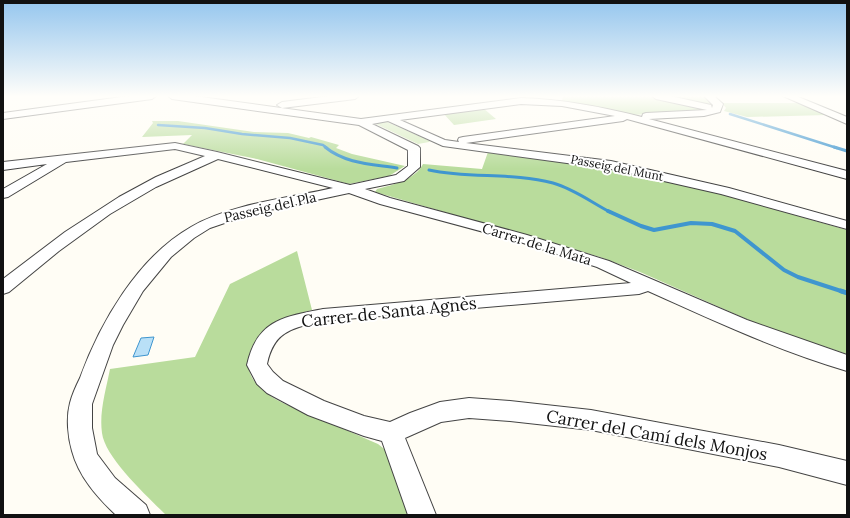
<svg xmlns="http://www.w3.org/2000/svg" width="850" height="518" viewBox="0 0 850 518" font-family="Lora,serif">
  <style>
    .green { fill: #d5ebbd }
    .forest { fill: #b9dc9c }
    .water { fill: #b9e0f7; stroke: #3f96cf }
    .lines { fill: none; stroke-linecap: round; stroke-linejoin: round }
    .stream-far3 { stroke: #3f96cf; stroke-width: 2.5 }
    .stream-far2 { stroke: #3f96cf; stroke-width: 3 }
    .stream-far1 { stroke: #3f96cf; stroke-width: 4 }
    .stream { stroke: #3f96cf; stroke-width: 5 }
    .street-casing { stroke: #444; stroke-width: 2 }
    .street { fill: #fff; fill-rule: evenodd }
    .labels { text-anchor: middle; stroke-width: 4; stroke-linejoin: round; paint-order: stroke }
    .far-street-label { font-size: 12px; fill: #111; stroke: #fff }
    .street-label { font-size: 14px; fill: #111; stroke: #fff }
    .near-street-label { font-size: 17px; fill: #111; stroke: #fff }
  </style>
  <rect width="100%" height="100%" fill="#fffdf5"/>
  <polygon class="green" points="387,122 430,141 429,142 418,144 374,123"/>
  <g class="forest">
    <polygon points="563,96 649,96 707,108 709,111 631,115 595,106 562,101"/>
    <polygon points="664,96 703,96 714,105 710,106"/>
    <polygon points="722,103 799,103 827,115 747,117 724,111 726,108"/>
    <polygon points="483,108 496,119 454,125 443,113"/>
    <polygon points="152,121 178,121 254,132 288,133 309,138 311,137 339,145 336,148 352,154 405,166 389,176 349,184 257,159 183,144 192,135 142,137 153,123"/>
    <path d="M 488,152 L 619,170 L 714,192 L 847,230 L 847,354 L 760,325 L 640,272 L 600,257 L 375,192 L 377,189 C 392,185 415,180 423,164 L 482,169 Z"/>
    <path d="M 297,251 L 312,310 C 290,316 263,324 252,347 C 246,360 247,374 257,384 C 270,400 291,406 309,414 C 330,423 351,432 371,441 L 378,444 L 388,452 L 413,515 L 166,515 C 148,497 105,458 102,433 C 99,412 106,390 110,369 L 195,357 L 230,284 Z"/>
  </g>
  <polygon class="water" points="154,337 148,355 133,357 141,338"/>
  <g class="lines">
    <g class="stream-far3">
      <polyline points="730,114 837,148"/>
      <polyline points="158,125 205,128 242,134 290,138 323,145 327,148"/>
    </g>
    <g class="stream-far2">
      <path d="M 325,147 C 346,164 372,164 397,168"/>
      <polyline points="834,147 847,151"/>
      <path d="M 429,170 C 470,179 512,172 553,183 C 574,189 591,202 610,212"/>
    </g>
    <polyline class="stream-far1" points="608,211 641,226 654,230 691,223 712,224 735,231 784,270 798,277 844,292"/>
    <polyline class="stream" points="841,291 847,293"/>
    <defs>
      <g id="street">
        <polygon points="129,96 156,96 152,99 3,119 3,113"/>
        <path d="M 168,96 L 194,96 L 361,119 L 521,98 C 562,99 602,107 642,117 L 643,114 L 646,113 L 707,110 L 656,99 L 652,96 L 670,96 L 711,105 L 712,108 L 713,105 L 704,96 L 714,96 L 723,104 L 720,112 L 704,116 L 649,119 L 847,171 L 847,179 L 627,119 L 623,121 L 466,143 L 611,161 L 729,188 L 847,221 L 847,229 L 721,194 L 611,169 L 443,146 L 388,121 L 372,124 L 418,146 L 420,148 L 420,167 L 404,181 L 365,189 L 390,198 L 527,235 L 609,261 L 747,320 L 847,355 L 847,371 C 778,351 713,320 648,291 L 639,294 L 323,321 C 293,328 274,330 267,364 L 273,372 L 283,381 L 324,401 L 364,416 L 390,422 L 410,413 L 440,402 L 469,398 L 510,401 L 591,410 L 779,445 L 847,461 L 847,485 L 779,467 L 591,430 L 510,421 L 469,418 L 441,422 L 405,438 L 436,515 L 408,515 L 382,441 L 364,436 L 308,415 L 267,393 L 257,384 L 247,365 C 257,320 283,317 323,309 L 631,283 L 597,267 L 517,241 L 380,204 L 349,193 L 251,214 L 210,228 L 194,238 L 171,257 L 143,291 L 123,325 L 113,345 L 92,404 L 92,428 L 97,454 L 115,478 L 146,505 L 150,515 L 116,515 C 97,497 79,477 72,451 C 68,437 66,418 70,403 C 72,395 76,386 80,378 C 100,323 138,257 191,227 C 230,204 289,198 333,188 L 218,159 L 156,187 L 110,214 L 59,251 L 9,292 L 3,294 L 3,279 L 65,232 L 119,197 L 156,177 L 205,156 L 175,149 L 66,162 L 8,197 L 3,198 L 3,189 L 47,164 L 3,170 L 3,162 L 175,143 L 217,152 L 350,185 L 396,175 L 408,166 L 408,150 L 359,125 L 172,99 ZM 521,104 L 562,106 L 615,116 L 463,137 L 459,138 L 458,140 L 459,142 L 445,140 L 400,120 Z"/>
        <polygon points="330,96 359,96 355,99 282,108 277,105 282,102"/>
        <polygon points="783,96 796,96 847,117 847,124"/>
      </g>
    </defs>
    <use href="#street" class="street-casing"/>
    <use href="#street" class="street"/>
  </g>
  <linearGradient id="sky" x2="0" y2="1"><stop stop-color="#95c6ee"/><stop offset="0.57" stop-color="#fffefa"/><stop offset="1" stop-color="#fffefa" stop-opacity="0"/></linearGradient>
  <rect width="850" height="169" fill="url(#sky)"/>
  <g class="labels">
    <g class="far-street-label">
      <text transform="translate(617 168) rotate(11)" y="4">Passeig del Munt</text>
    </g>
    <g class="street-label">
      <text transform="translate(270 207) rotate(-13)" y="5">Passeig del Pla</text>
      <text transform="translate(537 244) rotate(17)" y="5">Carrer de la Mata</text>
    </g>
    <g class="near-street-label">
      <text transform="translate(389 312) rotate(-6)" y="6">Carrer de Santa Agnès</text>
      <text transform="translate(657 435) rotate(10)" y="6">Carrer del Camí dels Monjos</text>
    </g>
  </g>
  <rect width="850" height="518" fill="none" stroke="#111111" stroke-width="8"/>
</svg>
